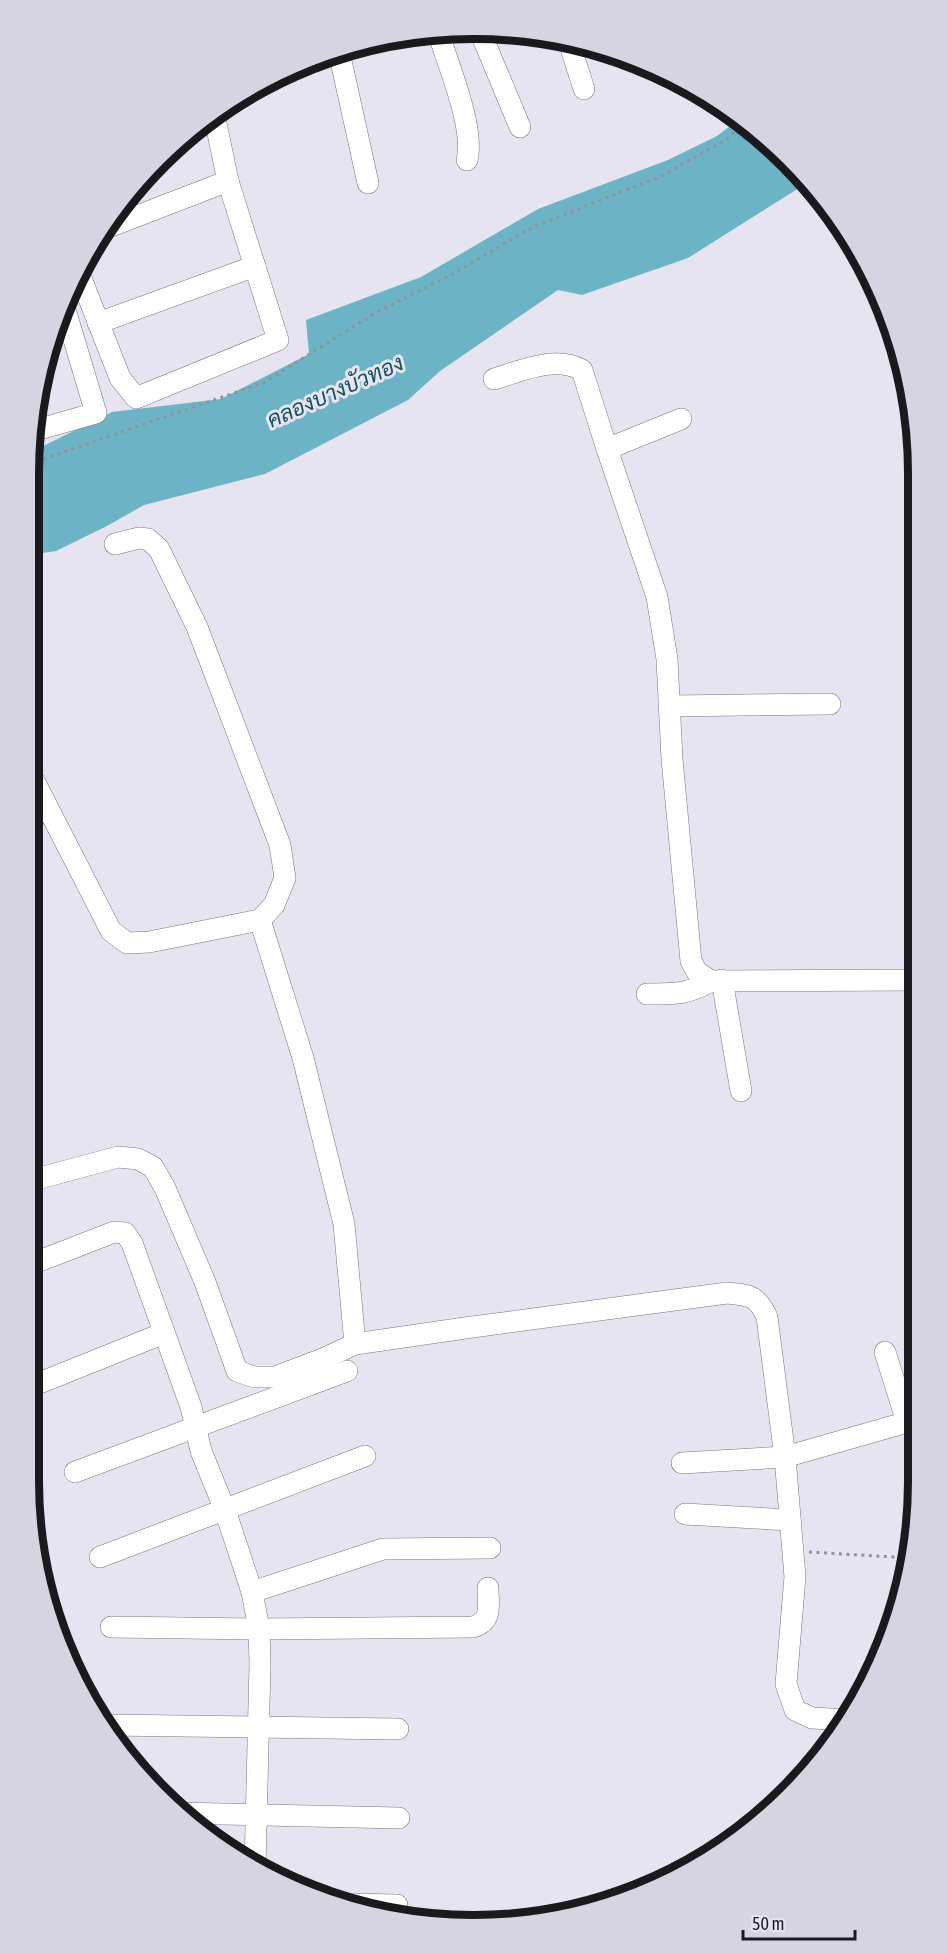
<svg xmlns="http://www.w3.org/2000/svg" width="947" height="1954" viewBox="0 0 947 1954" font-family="'Asap Condensed',Sarabun,sans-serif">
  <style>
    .water { fill: #6cb4c5 }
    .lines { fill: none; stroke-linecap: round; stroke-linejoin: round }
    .minor-casing { stroke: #787682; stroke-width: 22 }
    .path { stroke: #93919a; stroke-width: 3; stroke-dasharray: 3 4.5; stroke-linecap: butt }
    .minor { stroke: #fff; stroke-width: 21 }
    .labels { text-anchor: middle; stroke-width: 6; stroke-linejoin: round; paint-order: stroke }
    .water-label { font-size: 22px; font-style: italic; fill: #155360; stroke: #e6e4f1 }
    .rim { fill: none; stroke: #1a191d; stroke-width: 8 }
  </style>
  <rect width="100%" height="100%" fill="#e6e4f1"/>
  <polygon class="water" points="741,118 807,183 688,258 582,295 558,290 440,371 408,400 265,474 144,505 107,526 56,551 29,555 29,473 31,452 112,412 221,399 309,354 306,320 421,277 538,209 668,160 717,136"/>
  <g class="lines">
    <defs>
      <g id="minor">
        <polyline points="479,29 520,127"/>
        <path d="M 438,32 C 448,65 475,127 467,160"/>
        <polyline points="568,39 584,89"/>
        <polyline points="339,52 368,183"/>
        <polyline points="101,230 228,181 214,114"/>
        <polyline points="79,273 120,378 136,398 278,340 228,181"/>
        <polyline points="98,323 255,266"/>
        <polyline points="53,334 70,328"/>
        <path d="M 494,379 C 521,371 554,355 582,370 L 607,449"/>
        <polyline points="681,419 607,449 657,597 667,659 672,759 691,961 697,972 711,981 917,980"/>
        <polyline points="33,431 96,413 63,303"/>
        <polyline points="915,644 916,661"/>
        <polyline points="670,706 830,704"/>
        <polyline points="29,771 111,931 127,943 149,942 260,920 274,905 285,878 280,845 197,627 159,549 148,539 139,538 115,544"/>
        <polyline points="260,920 303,1058 344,1224 355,1344"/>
        <polyline points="722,980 741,1091"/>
        <path d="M 647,994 C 675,994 686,995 711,981"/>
        <path d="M 29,1181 L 118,1157 L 138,1159 L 153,1167 L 165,1188 L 205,1282 L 237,1371 L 254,1377 L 275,1377 L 325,1358 L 355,1344 L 465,1328 L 727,1293 C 749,1295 757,1295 767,1317 L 785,1457 L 795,1577 L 786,1684 L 795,1710 L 812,1718 L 848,1720"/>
        <polyline points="29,1265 114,1232 125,1233 132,1243 191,1407 201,1451 225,1510 252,1592 259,1629 260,1664 255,1867"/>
        <polyline points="885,1352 907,1422"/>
        <polyline points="42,1382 164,1333"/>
        <polyline points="682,1463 785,1457 918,1419"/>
        <polyline points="75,1472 347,1371"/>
        <polyline points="685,1514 790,1520"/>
        <polyline points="100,1557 365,1456"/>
        <polyline points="252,1592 383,1549 490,1548"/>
        <path d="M 111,1627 L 259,1629 L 473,1627 C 493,1621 488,1606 488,1588"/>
        <polyline points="107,1725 398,1729"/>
        <polyline points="178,1813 399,1818"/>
        <polyline points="353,1904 397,1905"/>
      </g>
    </defs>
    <use href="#minor" class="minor-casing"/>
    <g class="path">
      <polyline points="29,464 263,383 377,312 451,275 533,227 659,177 726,140 745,121"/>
      <polyline points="809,1552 911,1558"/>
    </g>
    <use href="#minor" class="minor"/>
  </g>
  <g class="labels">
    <g class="water-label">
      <text transform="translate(335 391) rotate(-24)" y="8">คลองบางบัวทอง</text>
    </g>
  </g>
  <path d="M0 0H947V1954H0ZM473 39H474A434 434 0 0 1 908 473V1481A434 434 0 0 1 474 1915H473A434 434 0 0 1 39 1481V473A434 434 0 0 1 473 39Z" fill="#d6d4e0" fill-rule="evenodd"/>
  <path class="rim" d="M473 39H474A434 434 0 0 1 908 473V1481A434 434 0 0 1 474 1915H473A434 434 0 0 1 39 1481V473A434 434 0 0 1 473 39Z"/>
  <path d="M743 1930v9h112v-9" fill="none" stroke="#1a191d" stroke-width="3"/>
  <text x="752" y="1930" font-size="18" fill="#1a191d" stroke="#e6e4f1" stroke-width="4.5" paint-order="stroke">50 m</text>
</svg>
